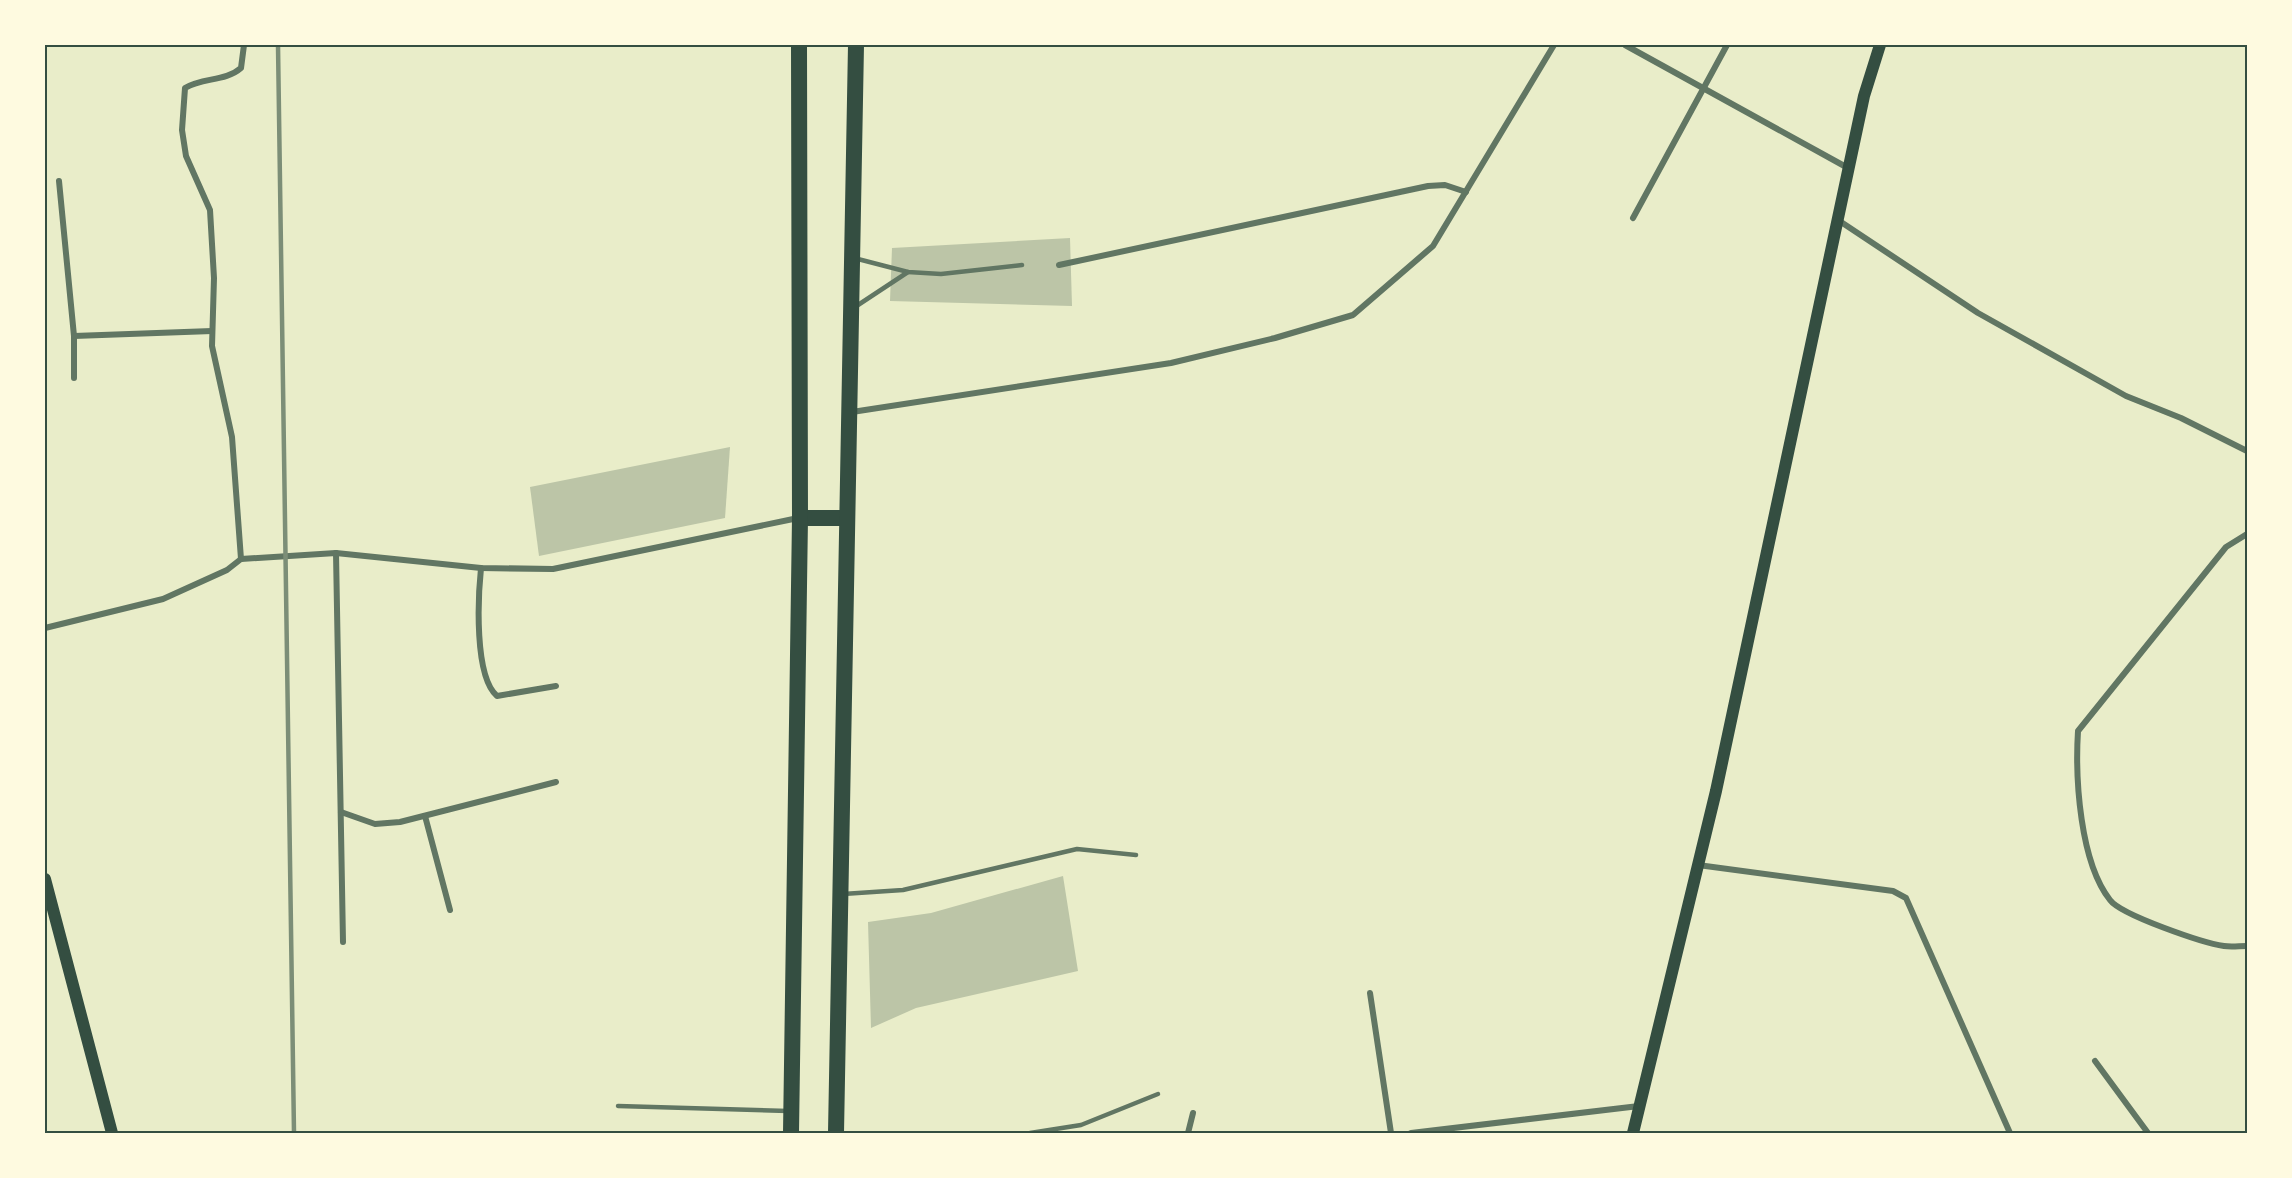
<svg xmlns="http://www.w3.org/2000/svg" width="2292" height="1178" viewBox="0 0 2292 1178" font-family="'Source Sans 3',sans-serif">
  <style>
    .building { fill: #bcc5a7 }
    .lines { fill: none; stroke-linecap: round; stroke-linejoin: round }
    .service { stroke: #617663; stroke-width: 4.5 }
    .minor { stroke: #617663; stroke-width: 6 }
    .secondary { stroke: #344e41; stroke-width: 12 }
    .trunk { stroke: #344e41; stroke-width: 16 }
    .rail { stroke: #7c8e77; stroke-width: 4.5 }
    .neatline { fill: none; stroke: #344e41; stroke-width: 2 }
  </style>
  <rect width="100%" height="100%" fill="#e9edc9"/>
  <g class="building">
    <polygon points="1070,238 1072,306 890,301 892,248"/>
    <polygon points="730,447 725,518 539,556 530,487"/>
    <polygon points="1063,876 1078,971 916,1008 871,1028 868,922 931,913"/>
  </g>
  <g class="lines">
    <g class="service">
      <polyline points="854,258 908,272 941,274 1022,265"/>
      <polyline points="855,307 908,272"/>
      <polyline points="843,894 903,890 1077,849 1136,855"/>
      <polyline points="618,1106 788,1111"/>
      <polyline points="1030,1133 1081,1125 1158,1094"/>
    </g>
    <g class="minor">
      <polyline points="1625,45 1848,168"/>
      <polyline points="59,181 74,336 74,378"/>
      <polyline points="1633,218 1727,45"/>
      <polyline points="1838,220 1978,313 2126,396 2181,418 2247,451"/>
      <polyline points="1059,265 1428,186 1445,185 1466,192"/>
      <polyline points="74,336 212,331"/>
      <polyline points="852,412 1171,363 1275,338 1353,315 1433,246 1554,45"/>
      <path d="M 2247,534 L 2226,547 L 2078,731 C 2075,779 2080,862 2110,900 C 2121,915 2203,943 2224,946 C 2231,947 2239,946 2247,946"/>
      <polyline points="336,553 343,942"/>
      <path d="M 241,559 L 232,437 L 212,346 L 214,278 L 210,210 L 186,156 L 182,130 L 185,88 C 203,77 225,82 241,68 L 244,45"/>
      <path d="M 481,568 C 478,597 474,676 497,696 L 556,686"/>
      <polyline points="45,628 163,599 227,570 241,559 336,553 481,568 553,569 798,518"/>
      <polyline points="341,812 375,824 400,822 556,782"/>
      <polyline points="425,816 450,910"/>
      <polyline points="1698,865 1893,891 1906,898 2010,1133"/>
      <polyline points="1370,993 1391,1133"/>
      <polyline points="2095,1061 2148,1133"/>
      <polyline points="1188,1133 1193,1113"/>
      <polyline points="1411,1133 1639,1106"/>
    </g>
    <g class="secondary">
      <polyline points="45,879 112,1133"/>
      <polyline points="1633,1133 1716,791 1864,96 1880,45"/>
    </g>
    <g class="trunk">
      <polyline points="800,518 846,518"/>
      <polyline points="791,1133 800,518 799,45"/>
      <polyline points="836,1133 856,45"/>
    </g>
    <polyline class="rail" points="278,45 294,1133"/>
  </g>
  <rect width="2292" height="1178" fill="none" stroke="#fefae0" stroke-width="93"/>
  <rect x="46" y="46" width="2200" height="1086" class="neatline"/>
</svg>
